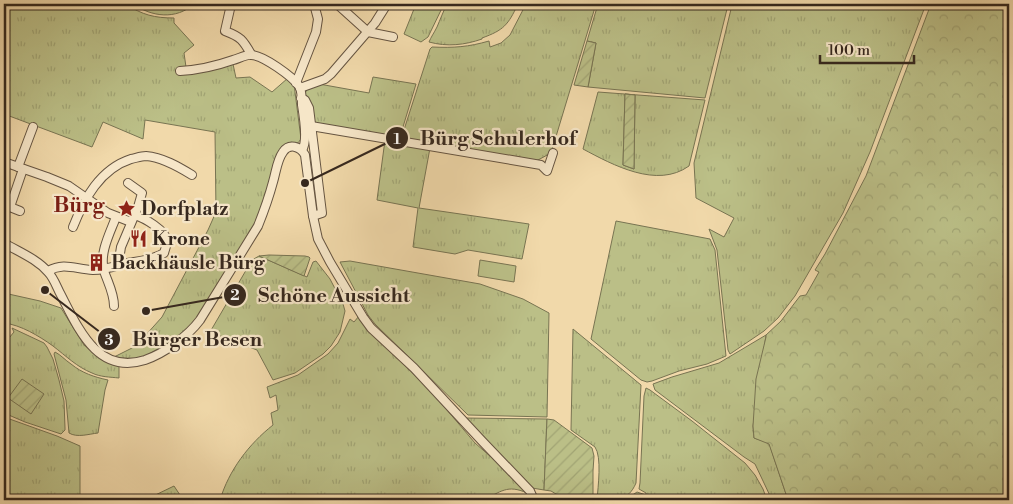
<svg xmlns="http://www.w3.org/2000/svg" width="1013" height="504" viewBox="0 0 1013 504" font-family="'Libre Bodoni',serif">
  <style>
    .grass { fill: url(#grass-tufts); stroke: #787452; fill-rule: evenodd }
    .forest { fill: url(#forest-crowns); stroke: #787452 }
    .park { fill: #bbbf87; stroke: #787452 }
    .garden { fill: url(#garden-furrows); stroke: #787452 }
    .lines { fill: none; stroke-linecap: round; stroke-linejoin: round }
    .minor-casing { stroke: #655441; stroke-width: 10 }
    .minor { stroke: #f6e6c8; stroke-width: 8 }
    .labels { text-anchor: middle; stroke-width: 4.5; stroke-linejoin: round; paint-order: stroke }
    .poi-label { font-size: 19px; font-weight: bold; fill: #36281e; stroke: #f6e6c8; text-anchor: start }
    .quarter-label { font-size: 21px; font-weight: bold; fill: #7a1f14; stroke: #f6e6c8 }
    .leader { fill: none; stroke: #36281e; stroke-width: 2 }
    .callout-dot { fill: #36281e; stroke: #f6e6c8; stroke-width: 2 }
    .mark-label { font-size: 15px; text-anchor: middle; font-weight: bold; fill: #fff }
    .callout-label { font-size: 20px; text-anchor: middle; font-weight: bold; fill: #36281e; stroke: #f6e6c8; stroke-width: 4.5; stroke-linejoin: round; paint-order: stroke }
  </style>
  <defs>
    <pattern id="grass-tufts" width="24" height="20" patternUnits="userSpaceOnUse" patternTransform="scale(1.25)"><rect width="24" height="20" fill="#bbbf87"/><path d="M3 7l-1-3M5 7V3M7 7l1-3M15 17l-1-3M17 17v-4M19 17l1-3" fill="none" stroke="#a1a474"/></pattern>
    <pattern id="forest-crowns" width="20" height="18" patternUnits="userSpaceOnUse" patternTransform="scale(1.25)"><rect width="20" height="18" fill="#bbbf87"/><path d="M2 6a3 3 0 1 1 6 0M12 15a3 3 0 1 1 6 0" fill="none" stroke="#a1a474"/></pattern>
    <pattern id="garden-furrows" width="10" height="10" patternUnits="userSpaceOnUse" patternTransform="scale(1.25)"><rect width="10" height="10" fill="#bbbf87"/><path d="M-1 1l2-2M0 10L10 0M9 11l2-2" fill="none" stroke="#a1a474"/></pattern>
  </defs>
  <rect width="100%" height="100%" fill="#f1d9aa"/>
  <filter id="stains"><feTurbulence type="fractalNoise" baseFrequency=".004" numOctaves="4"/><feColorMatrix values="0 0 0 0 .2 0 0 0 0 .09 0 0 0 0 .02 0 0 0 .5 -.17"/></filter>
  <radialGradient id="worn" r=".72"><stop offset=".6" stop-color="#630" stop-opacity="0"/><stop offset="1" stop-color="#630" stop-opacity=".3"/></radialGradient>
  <g class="grass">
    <path d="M 4,4 L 126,4 C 142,15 155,18 174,18 L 174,23 L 194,45 L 184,53 L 187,74 L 233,64 L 236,78 L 250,77 L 272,92 L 288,78 L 294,84 L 301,139 C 298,145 291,145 285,146 L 256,225 L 193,325 L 178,338 L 145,356 L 128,360 L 112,358 L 136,346 L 162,317 L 208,230 L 216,212 L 215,132 L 145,120 L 143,139 L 103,122 L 92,147 L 4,114 Z"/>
    <path d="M 133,4 L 194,4 C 176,20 152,17 133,4 Z"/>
    <polygon points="400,4 444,4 428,37 421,42 404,34 414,9"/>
    <path d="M 447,4 L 518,4 C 508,25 504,30 482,38 L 482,39 C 465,45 447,47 429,42 C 431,37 434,33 437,27 C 440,20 443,12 447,4 Z"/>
    <path d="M 526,4 L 596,4 L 551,153 L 538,160 L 532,162 L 404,141 L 402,136 L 430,49 L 432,47 C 454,48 468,47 489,41 L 490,47 L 501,43 L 510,35 Z"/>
    <polygon points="598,4 727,4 727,9 705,98 588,87 596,43 587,41"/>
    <polygon points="734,4 926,4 870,152 843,213 795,296 778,318 764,331 730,354 728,350 717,250 709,229 724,237 734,218 696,198 694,163 732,5"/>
    <polygon points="373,77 416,84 399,140 314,124 305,93 308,88 319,84 369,93"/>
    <path d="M 598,92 L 705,100 L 689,166 C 657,189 613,165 583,149 ZM 625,94 L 635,95 L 634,169 L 623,165 Z"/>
    <polygon points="385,140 430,148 419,208 529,224 522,259 468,250 455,254 413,247 418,208 377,200"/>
    <polygon points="616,221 710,239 715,250 726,356 707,364 679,371 652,381 647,382 641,380 591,339"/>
    <polygon points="259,256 307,277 313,262 316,261 330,279 343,304 345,311 340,332 331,346 323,354 295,373 273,380 257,350 210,332 252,260"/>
    <polygon points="350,261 480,284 523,299 549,313 547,417 468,415 375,324 368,315 340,262"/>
    <path d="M 4,293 L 40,301 L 61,308 L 84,345 L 102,360 L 119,366 L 119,378 C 110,377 100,377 92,373 C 77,367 66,356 53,346 C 39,336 21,325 4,323 Z"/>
    <path d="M 359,316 L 379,340 L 430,390 L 475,443 L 507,471 L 527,493 C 507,484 501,492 483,500 L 220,500 C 229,470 249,444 273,425 L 271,413 L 278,410 L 276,395 L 270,398 L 267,387 L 298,375 L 328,354 L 338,343 L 350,319 L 354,322 Z"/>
    <polygon points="12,328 44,343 47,347 53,359 59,380 64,401 65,428 65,430 61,434 25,422 4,413 4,344 14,332"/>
    <path d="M 573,329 L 641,385 L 636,483 C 628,502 615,500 597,500 C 598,487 602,457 595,447 L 571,430 Z"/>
    <polygon points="766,335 753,426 754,438 769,443 788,500 772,500 755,464 744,457 655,390 653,384 672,377 719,363"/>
    <path d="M 55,352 C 61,355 65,360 71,364 C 82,373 94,377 108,380 L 105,390 L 98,433 C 89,434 77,438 69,433 L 66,400 L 54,354 Z"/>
    <polygon points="646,388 650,390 692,421 745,463 755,475 763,489 767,500 625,500 637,492 646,495 646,493 639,489 640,483 644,396"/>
    <polygon points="4,417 57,436 80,446 80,500 4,500"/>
    <polygon points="464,418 547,419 544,490 532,488"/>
    <polygon points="174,486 180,495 184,500 145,500"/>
  </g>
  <polygon class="forest" points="931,4 1009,4 1009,500 788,500 769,444 754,438 753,426 756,379 766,337 766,335 781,321 800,296 806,295 819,272 815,270 825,254 866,176"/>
  <polygon class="park" points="480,260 516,266 514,282 478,276"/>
  <g class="garden">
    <polygon points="587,41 596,43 588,87 574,85"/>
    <polygon points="625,94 635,95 634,169 623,165"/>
    <polygon points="269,255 305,256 309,257 310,258 304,276 259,256"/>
    <polygon points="22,379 44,394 31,414 8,398"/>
    <polygon points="547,419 554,420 592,448 594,456 593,471 593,500 566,500 551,491 544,490"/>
  </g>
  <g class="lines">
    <defs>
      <g id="minor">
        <path d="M 229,4 L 230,9 L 225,31 C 241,37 243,40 251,54"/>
        <polyline points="337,4 368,32 393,37"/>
        <path d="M 180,71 C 198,70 216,66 233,60 C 238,59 246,54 251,55 C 263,55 293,77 299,86 C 302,91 302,99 302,105 C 304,117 308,141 302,150"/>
        <polyline points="296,83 316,32 318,19 314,4"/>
        <polyline points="300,88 325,79 331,74 375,23 387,4"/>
        <polyline points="301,98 305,100 309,108 322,213 313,216"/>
        <polyline points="311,126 541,165 547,171 553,153"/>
        <polyline points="4,162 47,177 69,186 108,213 131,222"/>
        <polyline points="18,167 33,127"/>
        <polyline points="20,211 10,207 23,169"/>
        <path d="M 73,227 C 84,199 100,169 131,159 C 136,158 141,156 146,156 C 162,157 179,167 192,175"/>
        <path d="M 4,243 C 19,252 37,259 48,272 C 54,278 57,288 61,295 C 79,330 98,375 145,360 C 165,353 188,336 200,320 L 258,226 C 264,211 269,197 273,182 C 276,172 277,160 283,152 C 289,143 300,146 305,155 L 313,216 L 318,239 L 330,262 L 363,317 L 371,328 L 414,368 L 482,441 L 530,491 L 534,500"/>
        <polyline points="118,266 121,247 138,207 142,193 128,183"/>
        <path d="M 48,271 C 64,262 75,269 93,270 C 104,270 113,267 123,264 C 137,261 151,261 164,253 C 165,249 167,245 167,241 C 166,230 144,218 135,215"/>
        <path d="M 114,306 C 114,293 108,283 104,271 C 99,253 110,233 116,217"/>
      </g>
    </defs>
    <use href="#minor" class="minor-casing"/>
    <use href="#minor" class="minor"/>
  </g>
  <defs>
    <symbol id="sight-bare" viewBox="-9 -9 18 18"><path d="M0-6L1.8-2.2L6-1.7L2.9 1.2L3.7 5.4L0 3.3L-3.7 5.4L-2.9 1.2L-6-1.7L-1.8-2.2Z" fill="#8f2418" stroke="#f6e6c8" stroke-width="2.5" paint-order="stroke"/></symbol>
    <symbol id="restaurant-bare" viewBox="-9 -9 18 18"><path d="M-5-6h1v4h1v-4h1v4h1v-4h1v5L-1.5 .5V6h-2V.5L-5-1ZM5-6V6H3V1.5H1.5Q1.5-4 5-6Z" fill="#8f2418" stroke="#f6e6c8" stroke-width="2.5" paint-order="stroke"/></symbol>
    <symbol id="building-bare" viewBox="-9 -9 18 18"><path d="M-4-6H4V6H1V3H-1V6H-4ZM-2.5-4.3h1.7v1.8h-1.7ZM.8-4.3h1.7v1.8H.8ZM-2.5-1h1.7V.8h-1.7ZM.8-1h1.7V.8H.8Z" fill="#8f2418" stroke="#f6e6c8" stroke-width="2.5" paint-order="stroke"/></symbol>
  </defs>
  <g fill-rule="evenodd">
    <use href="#sight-bare" x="114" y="196" width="25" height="25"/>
    <use href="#restaurant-bare" x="126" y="226" width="25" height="25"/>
    <use href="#building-bare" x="84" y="250" width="25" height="25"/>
  </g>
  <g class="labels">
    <g class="poi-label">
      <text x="141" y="215">Dorfplatz</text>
      <text x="152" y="245">Krone</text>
      <text x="111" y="269">Backhäusle Bürg</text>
    </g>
    <g class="quarter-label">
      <text x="79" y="212">Bürg</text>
    </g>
  </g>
  <path class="leader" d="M305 183L397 138M146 311L235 295M45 290L109 339"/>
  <g class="callout-dot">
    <circle cx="305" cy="183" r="5"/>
    <circle cx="146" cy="311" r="5"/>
    <circle cx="45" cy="290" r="5"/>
    <circle cx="397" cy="138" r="12"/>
    <circle cx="235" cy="295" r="12"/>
    <circle cx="109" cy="339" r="12"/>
  </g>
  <g class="mark-label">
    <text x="397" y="144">1</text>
    <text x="235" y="300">2</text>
    <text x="109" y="345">3</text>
  </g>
  <g class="callout-label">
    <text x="498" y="145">Bürg Schulerhof</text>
    <text x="334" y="302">Schöne Aussicht</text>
    <text x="197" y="346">Bürger Besen</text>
  </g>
  <rect width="1013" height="504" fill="none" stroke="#f1d9aa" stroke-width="20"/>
  <rect x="5" y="5" width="1003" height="494" fill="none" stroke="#36281e" stroke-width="2.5"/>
  <rect x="10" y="10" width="993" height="484" fill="none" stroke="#36281e"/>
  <path d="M820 55v8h94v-8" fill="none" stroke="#36281e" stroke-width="2.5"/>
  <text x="828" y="55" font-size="15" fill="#36281e" stroke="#f6e6c8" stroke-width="4" paint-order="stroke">100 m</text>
  <rect width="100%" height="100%" filter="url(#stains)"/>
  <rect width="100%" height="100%" fill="url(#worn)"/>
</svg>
